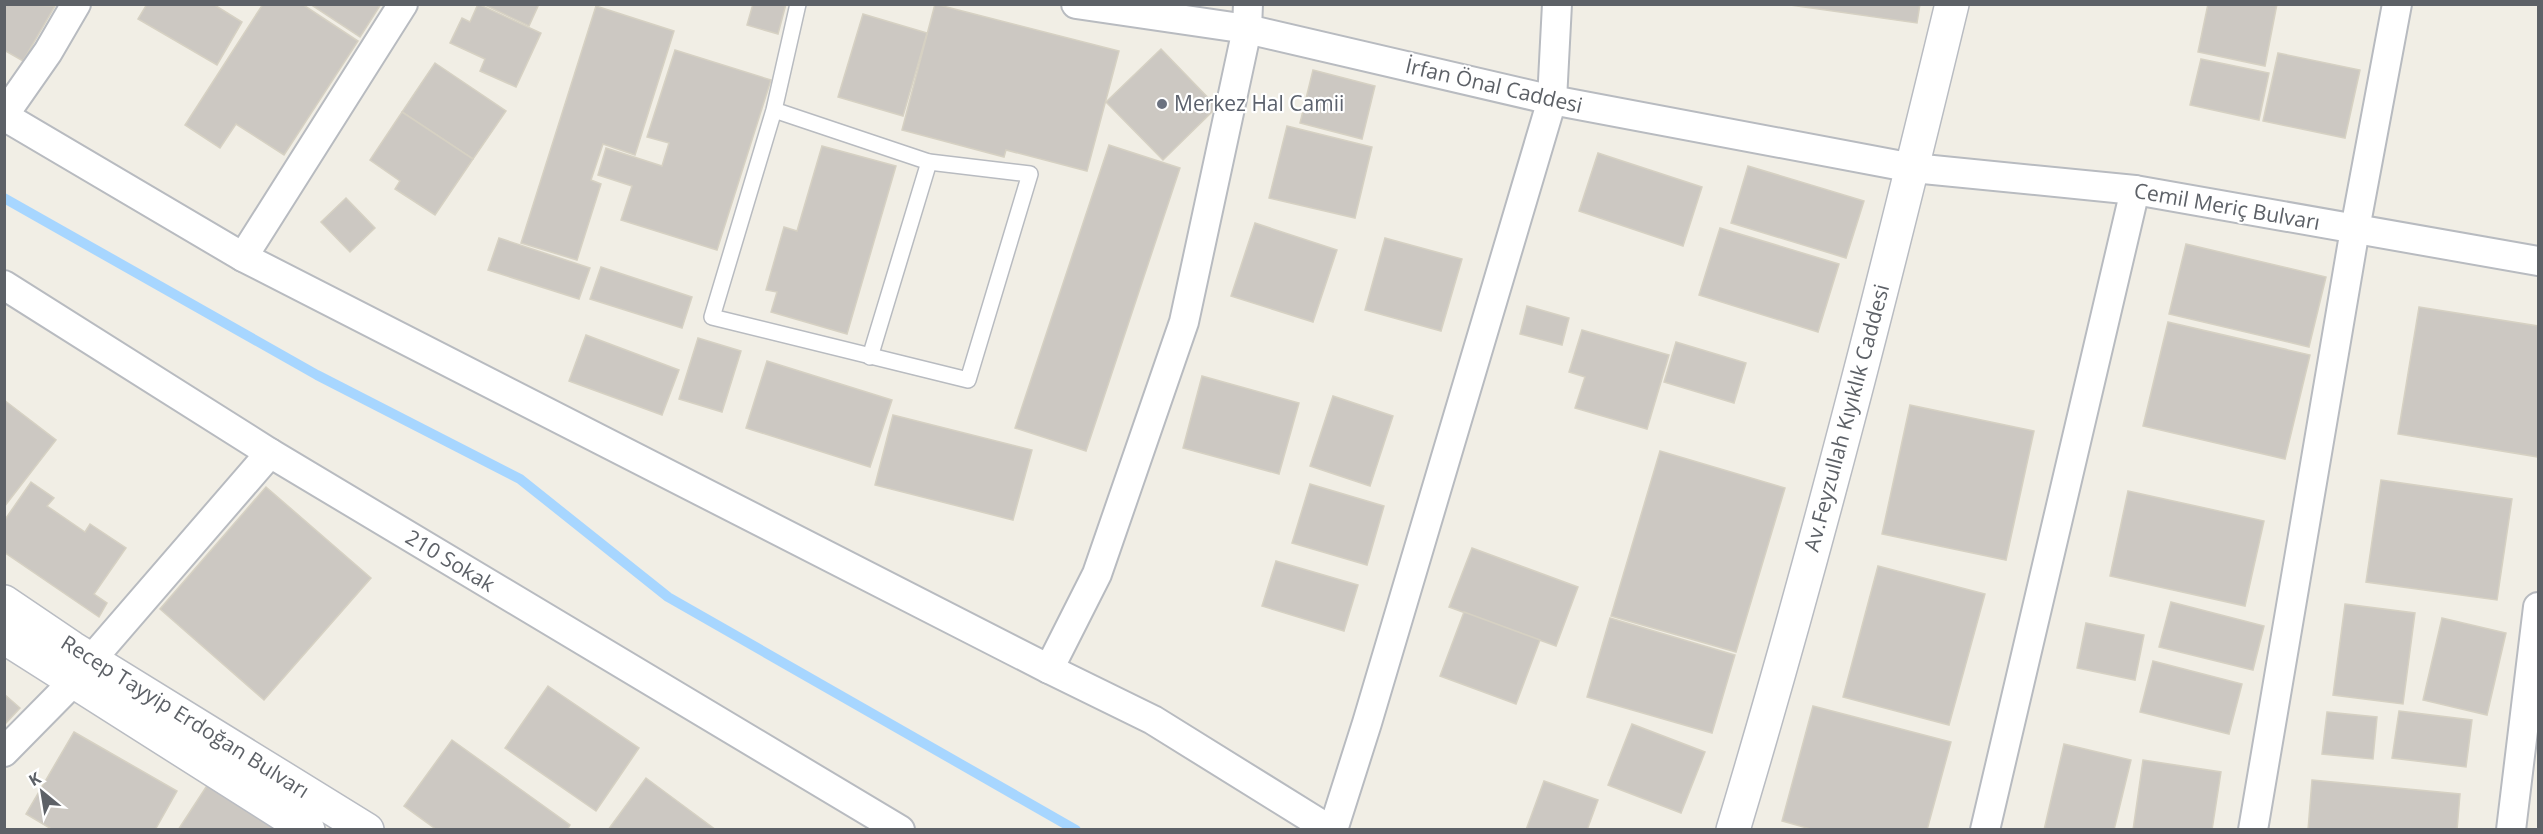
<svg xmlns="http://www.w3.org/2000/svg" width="2543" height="834" viewBox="0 0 2543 834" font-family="'Open Sans',sans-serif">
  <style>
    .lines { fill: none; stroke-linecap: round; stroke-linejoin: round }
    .stream { stroke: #a7d6ff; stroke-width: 10 }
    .building { fill: #ccc8c2; stroke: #d6d1c3; stroke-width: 1.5 }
    .lane-casing { stroke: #b8bbc0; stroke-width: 18 }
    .street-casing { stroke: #b8bbc0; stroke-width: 32 }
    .secondary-casing { stroke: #b9bcc2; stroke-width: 36 }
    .lane { stroke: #fff; stroke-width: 15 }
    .street { stroke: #fff; stroke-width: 28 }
    .secondary { stroke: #fff; stroke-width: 33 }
    .worship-dot { fill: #6b7280; stroke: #fff; stroke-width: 2 }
    .labels { text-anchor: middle; stroke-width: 4.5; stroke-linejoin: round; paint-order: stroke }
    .street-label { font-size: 21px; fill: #5d6167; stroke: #fff }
    .worship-label { font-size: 21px; fill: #5b616d; stroke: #fff; text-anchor: start }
  </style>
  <rect width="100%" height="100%" fill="#f1eee5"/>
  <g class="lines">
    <polyline class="stream" points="4,198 317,375 520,479 668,597 1076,830"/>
  </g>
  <g class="building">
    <polygon points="4,4 55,6 23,61 4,50"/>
    <polygon points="147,4 213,4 242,22 217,65 138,19"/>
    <polygon points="263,4 302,4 358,41 284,155 236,124 220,148 185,125"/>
    <polygon points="310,4 381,4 360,37"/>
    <polygon points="478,4 541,33 516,87 480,71 485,59 450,43 462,18 470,22"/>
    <polygon points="483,4 539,4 529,26"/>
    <polygon points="753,4 786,4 778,34 747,25"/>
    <polygon points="935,4 1119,51 1087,171 1006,150 1004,157 902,130"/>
    <polygon points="1783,4 1920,4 1917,23"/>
    <polygon points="2208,4 2277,4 2265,66 2198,52"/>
    <polygon points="596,6 674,31 635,155 603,144 591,180 601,184 577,260 521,243"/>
    <polygon points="863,14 927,33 903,116 838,97"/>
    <polygon points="1161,49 1217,107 1163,160 1106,102"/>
    <polygon points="675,50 771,80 717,250 621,220 632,186 598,175 606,148 662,166 669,143 647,137"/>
    <polygon points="2278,53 2360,70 2345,138 2263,121"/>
    <polygon points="2201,59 2269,73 2259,120 2190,105"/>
    <polygon points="435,63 506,111 473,159 402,112"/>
    <polygon points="1313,70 1375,86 1362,139 1300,123"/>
    <polygon points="402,112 473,159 435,215 395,189 400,181 370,160"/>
    <polygon points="1287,126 1372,147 1355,218 1269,198"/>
    <polygon points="1109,145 1180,168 1086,451 1015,428"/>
    <polygon points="822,146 896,166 847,334 771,312 777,292 766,290 784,227 797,231"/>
    <polygon points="1598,153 1702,187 1683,246 1579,211"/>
    <polygon points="1748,166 1864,201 1846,258 1731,223"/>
    <polygon points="346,198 375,228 350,252 321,222"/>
    <polygon points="1255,223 1337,250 1313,322 1231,296"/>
    <polygon points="1720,228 1839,264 1818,332 1699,295"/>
    <polygon points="499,238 590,268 579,299 488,270"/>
    <polygon points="1385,238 1462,259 1441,331 1365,310"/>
    <polygon points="2186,244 2326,277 2309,347 2169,314"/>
    <polygon points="601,267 692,297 682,328 590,299"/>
    <polygon points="1527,306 1569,318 1562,345 1520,334"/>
    <polygon points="2419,307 2538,326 2538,457 2398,434"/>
    <polygon points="2168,322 2310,355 2285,459 2143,426"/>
    <polygon points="1582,330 1669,355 1647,429 1575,408 1585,377 1569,372"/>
    <polygon points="586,335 679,370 662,415 569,381"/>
    <polygon points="698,338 741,351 722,412 679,399"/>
    <polygon points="1676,342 1746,363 1734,403 1664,382"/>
    <polygon points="767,361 892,400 870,467 746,428"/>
    <polygon points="1202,376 1299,403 1279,474 1183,448"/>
    <polygon points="1333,396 1393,416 1370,486 1310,466"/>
    <polygon points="4,400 56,440 4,507"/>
    <polygon points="1910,405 2034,431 2006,560 1882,534"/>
    <polygon points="893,415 1032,450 1013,520 875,485"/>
    <polygon points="1660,451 1785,488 1736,652 1611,616"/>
    <polygon points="2381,480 2512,499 2497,600 2366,582"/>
    <polygon points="31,482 54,498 47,506 85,532 90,524 126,548 94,594 107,603 99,617 4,552 4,521"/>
    <polygon points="1310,484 1384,506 1367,565 1292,543"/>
    <polygon points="266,487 371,578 264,700 160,609"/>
    <polygon points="2128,491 2264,521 2245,606 2110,576"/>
    <polygon points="1472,548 1578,587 1556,646 1449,607"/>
    <polygon points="1276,561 1358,585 1344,631 1262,606"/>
    <polygon points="1878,566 1985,594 1949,725 1843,697"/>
    <polygon points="2171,602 2264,626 2253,670 2159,647"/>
    <polygon points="2345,604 2415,613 2403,704 2333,695"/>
    <polygon points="1464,612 1540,640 1516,704 1440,676"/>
    <polygon points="1610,618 1735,655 1712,733 1587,697"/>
    <polygon points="2442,618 2506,633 2487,715 2423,700"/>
    <polygon points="2086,623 2144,635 2135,680 2077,668"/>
    <polygon points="2153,661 2242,684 2229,734 2140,712"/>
    <polygon points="548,686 639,748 596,811 505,748"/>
    <polygon points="4,694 20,708 4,725"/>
    <polygon points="1813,706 1951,742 1927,830 1814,830 1782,821"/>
    <polygon points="2399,711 2472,720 2466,767 2392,758"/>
    <polygon points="2327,712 2377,717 2373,759 2322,754"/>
    <polygon points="1632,724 1705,752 1681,813 1608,785"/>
    <polygon points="74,732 177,791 155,830 53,830 26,814"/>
    <polygon points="452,740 570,825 567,830 437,830 404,806"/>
    <polygon points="2064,744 2131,760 2114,830 2044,830"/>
    <polygon points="2143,760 2221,772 2212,830 2133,830"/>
    <polygon points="646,778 716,830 608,830"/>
    <polygon points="2312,780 2460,794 2457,830 2308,830"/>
    <polygon points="1544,781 1598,800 1587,830 1526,830"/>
    <polygon points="208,784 277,830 178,830"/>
  </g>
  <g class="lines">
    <defs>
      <g id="lane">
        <polyline points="774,110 929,162 1030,174 968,380 712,317 774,110 798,4"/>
        <polyline points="870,357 929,162"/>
      </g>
      <g id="street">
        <polyline points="403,4 243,257 1049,669"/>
        <polyline points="1076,4 1247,29 1552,100 1913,168 2135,190 2538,261"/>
        <polyline points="1248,4 1247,29 1184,322 1097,574 1049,669 1153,720 1330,830"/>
        <polyline points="4,115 48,52 76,4"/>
        <polyline points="4,116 243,257"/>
        <polyline points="4,285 270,453 900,830"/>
        <polyline points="91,660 270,453"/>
        <polyline points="4,752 74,681"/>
        <polyline points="1333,830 1367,723 1552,100 1557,4"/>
        <polyline points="1985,830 2135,190"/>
        <polyline points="2253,830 2355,229 2397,4"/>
        <polyline points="2511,830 2538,607"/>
      </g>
      <g id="secondary">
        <polyline points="4,602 72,648 367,830"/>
        <polyline points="4,637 308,830"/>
        <path d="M 1733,830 C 1815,557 1885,281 1952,4"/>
      </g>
    </defs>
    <use href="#lane" class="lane-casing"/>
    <use href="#street" class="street-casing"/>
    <use href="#secondary" class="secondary-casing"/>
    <use href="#lane" class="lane"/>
    <use href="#street" class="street"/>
    <use href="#secondary" class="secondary"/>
  </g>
  <circle class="worship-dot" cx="1162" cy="104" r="6"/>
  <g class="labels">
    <g class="street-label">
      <text transform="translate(1494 86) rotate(13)" y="7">İrfan Önal Caddesi</text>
      <text transform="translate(2227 207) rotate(10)" y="7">Cemil Meriç Bulvarı</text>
      <text transform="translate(1847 418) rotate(-75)" y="7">Av.Feyzullah Kıyıklık Caddesi</text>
      <text transform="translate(450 561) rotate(31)" y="7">210 Sokak</text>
      <text transform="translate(185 717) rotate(32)" y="7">Recep Tayyip Erdoğan Bulvarı</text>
    </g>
    <g class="worship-label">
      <text x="1174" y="111">Merkez Hal Camii</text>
    </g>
  </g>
  <rect width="2543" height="834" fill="none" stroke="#5d6167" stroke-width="12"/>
  <g transform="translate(42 792) rotate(330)" stroke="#ffffff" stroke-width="4.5" paint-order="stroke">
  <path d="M0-4.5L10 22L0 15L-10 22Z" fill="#5d6167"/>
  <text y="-9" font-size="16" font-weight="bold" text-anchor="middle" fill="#5d6167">K</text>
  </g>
</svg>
